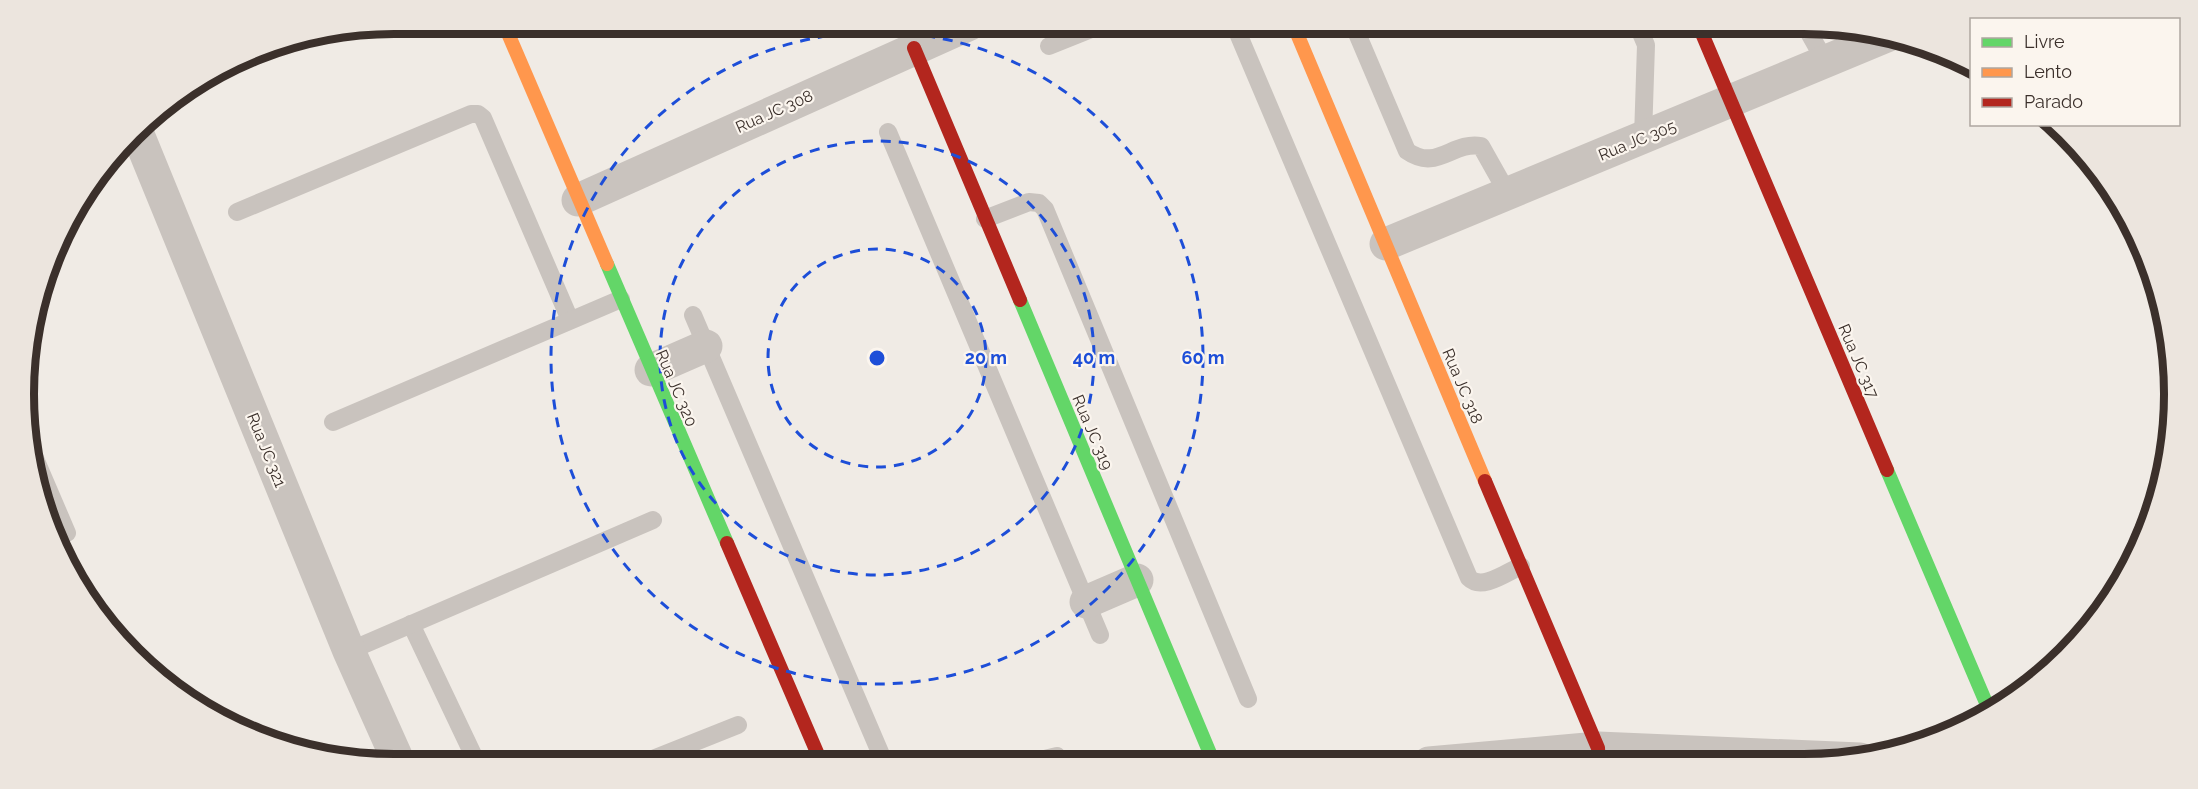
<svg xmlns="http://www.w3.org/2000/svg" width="2198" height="789" viewBox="0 0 2198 789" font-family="Raleway,sans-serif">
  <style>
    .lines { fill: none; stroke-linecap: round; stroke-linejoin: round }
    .lane { stroke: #c9c3be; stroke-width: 18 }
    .street { stroke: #c9c3be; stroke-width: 33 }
    .fast { stroke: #63d668; stroke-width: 14 }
    .slow { stroke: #ff974d; stroke-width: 14 }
    .jam { stroke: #b3261e; stroke-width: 14 }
    .ring { fill: none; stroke: #1d4ed8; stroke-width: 3; stroke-dasharray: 10 8 }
    .labels { text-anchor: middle; stroke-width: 4.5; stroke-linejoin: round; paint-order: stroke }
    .street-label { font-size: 16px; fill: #3b302b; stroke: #fbf5ee }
    .rim { fill: none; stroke: #3b302b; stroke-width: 8 }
    .centre { fill: #1d4ed8; stroke: #fbf5ee; stroke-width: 3 }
    .ring-label { font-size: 18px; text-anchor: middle; font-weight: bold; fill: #1d4ed8; stroke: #fbf5ee; stroke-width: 4.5; stroke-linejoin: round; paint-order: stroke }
  </style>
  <rect width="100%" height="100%" fill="#f0ebe5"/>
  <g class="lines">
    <g class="lane">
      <path d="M 1234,24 L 1469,578 C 1482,591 1507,572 1521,566"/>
      <path d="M 1353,24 L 1407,151 C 1437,172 1452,141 1481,146 L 1508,194"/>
      <polyline points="1637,24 1646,45 1643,137"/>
      <polyline points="1804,24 1825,61"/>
      <polyline points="1049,46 1104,24"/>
      <polyline points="888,132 1100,635"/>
      <polyline points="237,212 471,114 478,114 483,118 570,320"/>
      <polyline points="985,219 1029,202 1039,203 1045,209 1248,699"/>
      <polyline points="693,315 885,764"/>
      <polyline points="333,422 621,299"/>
      <polyline points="34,456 67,533"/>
      <polyline points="411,624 478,765"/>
      <polyline points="349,651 653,520"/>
      <polyline points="640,764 738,725"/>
      <polyline points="1024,764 1057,756"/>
    </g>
    <g class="street">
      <polyline points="137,132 349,651 400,765"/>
      <polyline points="578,200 970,24"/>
      <polyline points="1386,244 1889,35"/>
      <polyline points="651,370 706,346"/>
      <polyline points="1086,602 1137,580"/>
      <polyline points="1429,763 1598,748 1860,759"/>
    </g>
    <g class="fast">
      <polyline points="607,264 727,543"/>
      <polyline points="1020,300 1214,763"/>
      <polyline points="1887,470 1990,712"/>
    </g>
    <g class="slow">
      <polyline points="504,24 607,264"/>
      <polyline points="1293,24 1485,481"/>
    </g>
    <g class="jam">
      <polyline points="1698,24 1887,470"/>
      <polyline points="914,48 1020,300"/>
      <polyline points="1485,481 1598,748 1599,762"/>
      <polyline points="727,543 822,764"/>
    </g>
  </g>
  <g class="ring">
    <circle cx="877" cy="358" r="109"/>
    <circle cx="877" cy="358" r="217"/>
    <circle cx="877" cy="358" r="326"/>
  </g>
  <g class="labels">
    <g class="street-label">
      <text transform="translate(774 111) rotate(-24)" y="6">Rua JC 308</text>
      <text transform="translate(1637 140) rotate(-22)" y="6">Rua JC 305</text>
      <text transform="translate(1859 361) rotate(67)" y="6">Rua JC 317</text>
      <text transform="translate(1463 386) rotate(67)" y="6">Rua JC 318</text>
      <text transform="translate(677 388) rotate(67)" y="6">Rua JC 320</text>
      <text transform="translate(1093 432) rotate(67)" y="6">Rua JC 319</text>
      <text transform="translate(267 450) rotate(68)" y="6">Rua JC 321</text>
    </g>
  </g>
  <path d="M0 0H2198V789H0ZM394 34H1804A360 360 0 0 1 2164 394V394A360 360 0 0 1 1804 754H394A360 360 0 0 1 34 394V394A360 360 0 0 1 394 34Z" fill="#ece5de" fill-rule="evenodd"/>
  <path class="rim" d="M394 34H1804A360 360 0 0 1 2164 394V394A360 360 0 0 1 1804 754H394A360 360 0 0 1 34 394V394A360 360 0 0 1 394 34Z"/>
  <circle cx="877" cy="358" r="9" class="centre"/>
  <g class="ring-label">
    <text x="986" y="364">20 m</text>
    <text x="1094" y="364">40 m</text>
    <text x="1203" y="364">60 m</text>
  </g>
  <rect x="1970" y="18" width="210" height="108" fill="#fbf5ee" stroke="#aea6a0" stroke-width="1.5"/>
  <rect x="1982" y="38" width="30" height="9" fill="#63d668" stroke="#aea6a0" stroke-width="1.5"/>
  <text x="2024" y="48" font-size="18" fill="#3b302b">Livre</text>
  <rect x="1982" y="68" width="30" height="9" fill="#ff974d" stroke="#aea6a0" stroke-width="1.5"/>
  <text x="2024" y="78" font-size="18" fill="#3b302b">Lento</text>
  <rect x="1982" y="98" width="30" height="9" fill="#b3261e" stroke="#aea6a0" stroke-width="1.5"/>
  <text x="2024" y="108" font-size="18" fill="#3b302b">Parado</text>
</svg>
